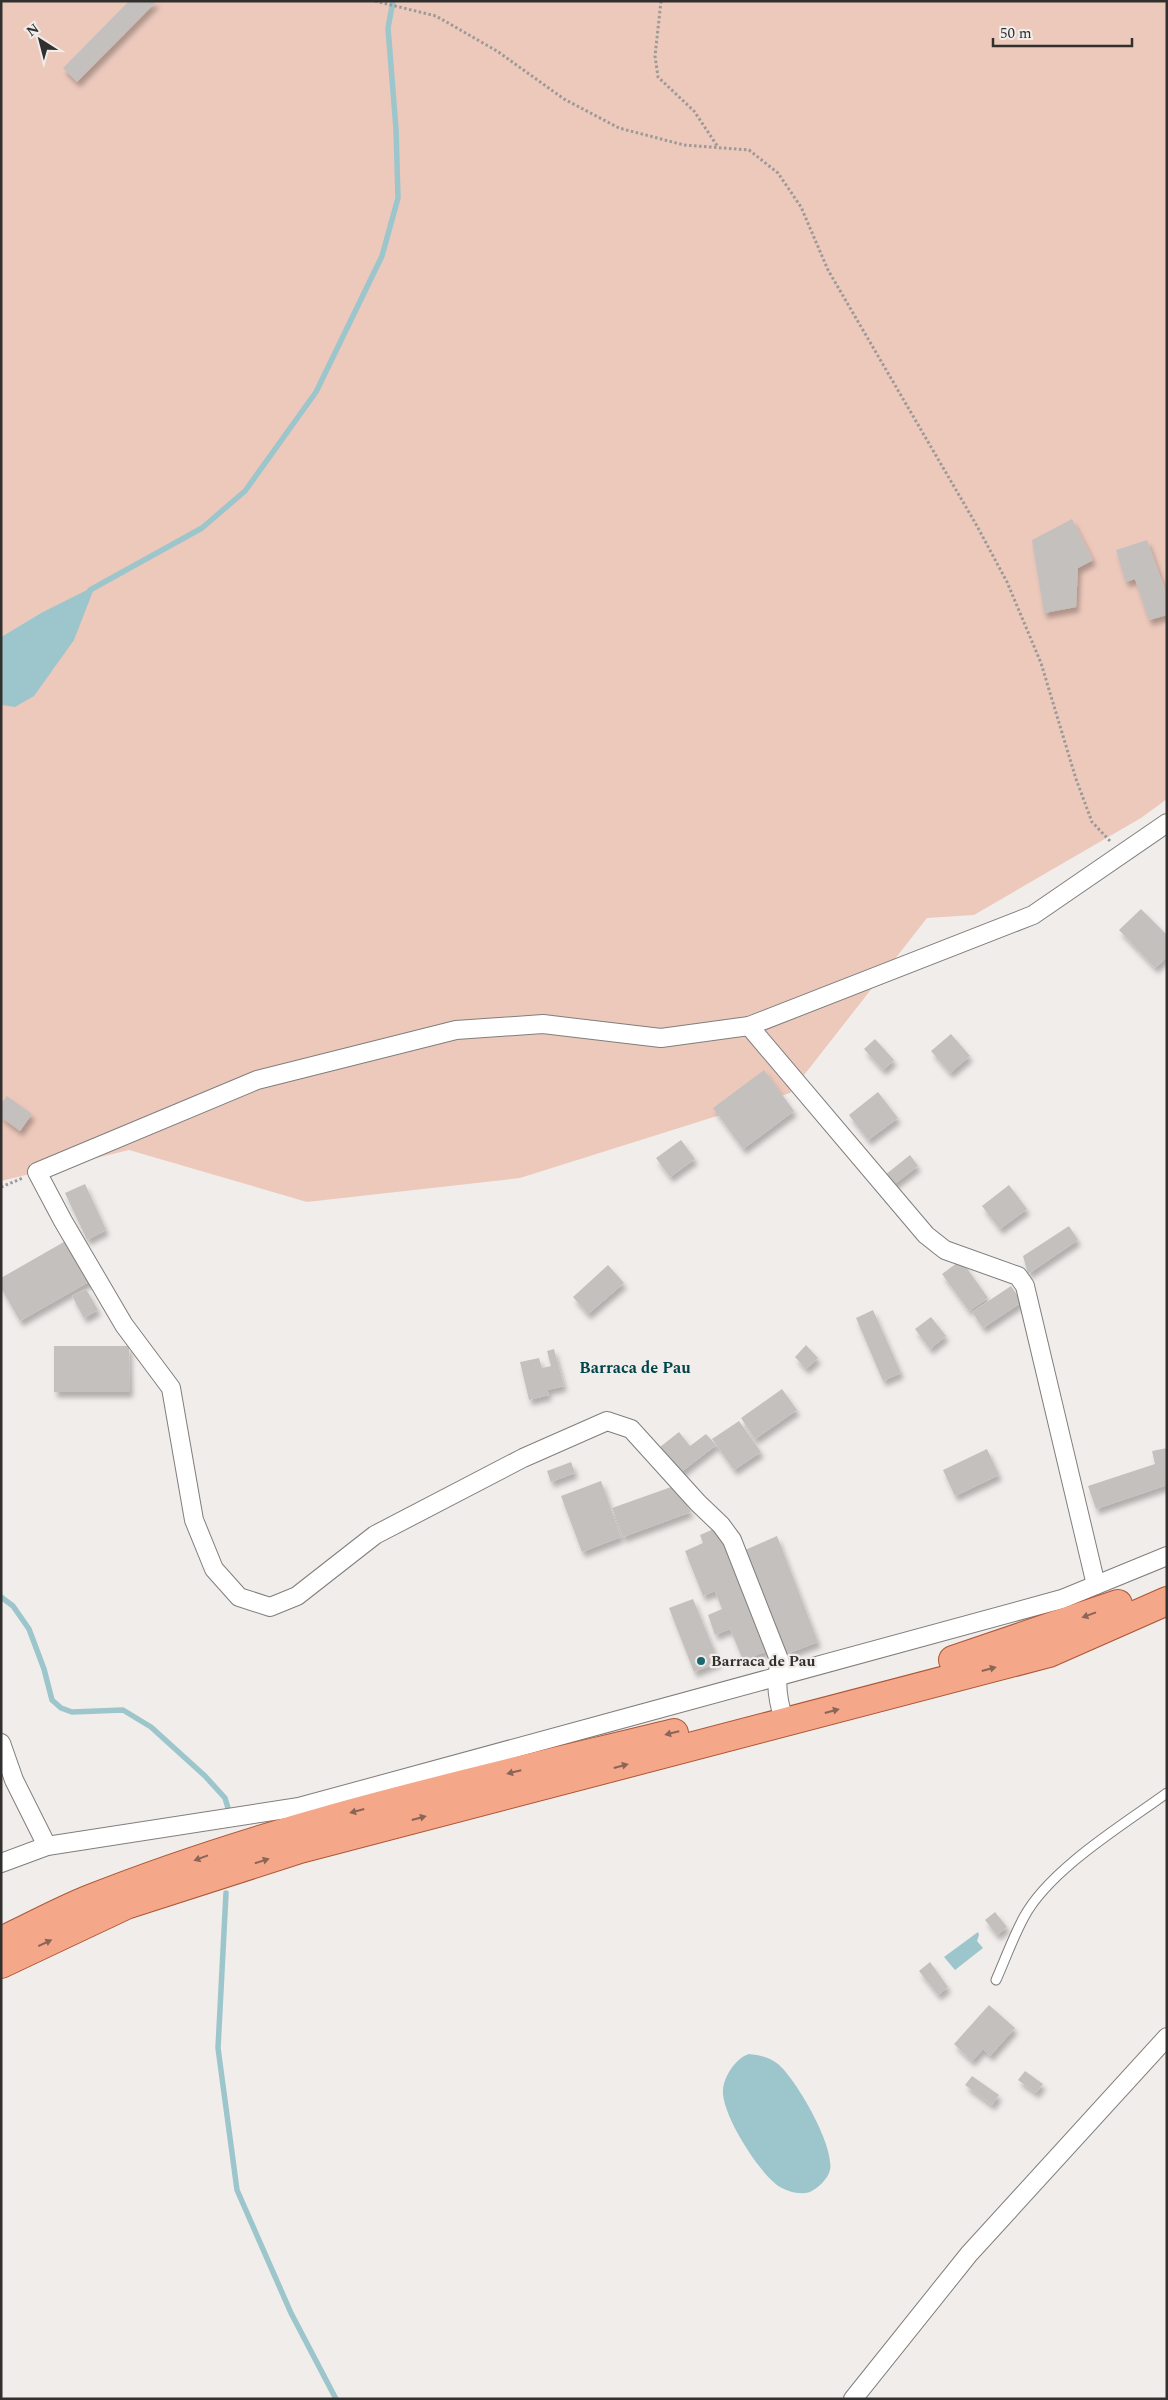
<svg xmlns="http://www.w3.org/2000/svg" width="1168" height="2400" font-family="Spectral,serif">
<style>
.green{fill:#edc9bc}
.water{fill:#9cc6cb}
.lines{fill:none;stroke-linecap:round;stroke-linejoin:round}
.stream{stroke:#9cc6cb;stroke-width:5.5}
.building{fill:#c4c0be;filter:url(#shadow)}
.lane-casing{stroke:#817e7c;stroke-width:11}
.street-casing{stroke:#817e7c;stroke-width:20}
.primary-casing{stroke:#ac5736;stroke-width:30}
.path{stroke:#9c9a98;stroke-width:3;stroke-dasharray:2.5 2.5;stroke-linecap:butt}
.lane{stroke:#fff;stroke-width:9}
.street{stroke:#fff;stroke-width:18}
.primary{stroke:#f5a789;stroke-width:28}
.oneway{fill:#896658}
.poi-dot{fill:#1b686f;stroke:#f1edeb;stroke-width:2}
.labels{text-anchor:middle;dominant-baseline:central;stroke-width:4.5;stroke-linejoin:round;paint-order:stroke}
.poi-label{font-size:15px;font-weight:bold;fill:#31302f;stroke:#f1edeb;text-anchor:start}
.neighbourhood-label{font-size:16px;font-weight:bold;fill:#00444a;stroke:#f1edeb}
</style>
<defs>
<filter id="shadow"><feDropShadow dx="3" dy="5.5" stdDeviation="2.5" flood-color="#0004"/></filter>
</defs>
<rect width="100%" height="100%" fill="#f1edeb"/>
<!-- green -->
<polygon class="green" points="1,1 1167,1 1167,799 1141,818 974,915 927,918 790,1093 520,1178 307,1202 129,1150 1,1181 1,705 41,613 1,637"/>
<!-- water -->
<g class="water">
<polygon points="95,586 74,640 34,696 15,707 2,705 1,637 41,613"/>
<polygon points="978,1932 979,1935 977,1941 983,1948 955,1970 944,1957"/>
<path d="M 749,2054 C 759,2055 770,2057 778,2064 C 796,2079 835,2146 830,2170 C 828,2179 818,2188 810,2192 C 800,2195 789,2192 780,2187 C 760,2175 721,2114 723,2090 C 724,2076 736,2058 749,2054 Z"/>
</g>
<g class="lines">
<!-- stream -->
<g class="stream">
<polyline points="90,590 202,528 245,491 316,392 382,256 398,198 396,129 388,28 393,1"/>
<polyline points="1,1597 13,1606 29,1629 44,1669 52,1700 61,1708 72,1712 123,1710 151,1727 205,1776 225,1798 228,1808"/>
<polyline points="226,1893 218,2048 237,2190 291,2313 336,2399"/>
</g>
</g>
<!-- building -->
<g class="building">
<polygon points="129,1 157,1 77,82 63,68"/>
<polygon points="1072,519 1093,560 1078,568 1076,607 1044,613 1032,540"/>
<polygon points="1147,540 1167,595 1167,615 1149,620 1135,579 1126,582 1116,550"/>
<polygon points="1141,909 1167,935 1167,957 1155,968 1119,930"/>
<polygon points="951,1034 970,1056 950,1073 931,1051"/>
<polygon points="875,1039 894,1060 883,1070 864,1049"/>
<polygon points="764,1070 794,1111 743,1149 713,1108"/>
<polygon points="878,1092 898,1118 868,1140 849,1115"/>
<polygon points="7,1096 32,1114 20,1131 1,1117 1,1103"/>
<polygon points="681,1140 695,1159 670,1177 656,1158"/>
<polygon points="910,1155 918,1166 893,1185 885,1175"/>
<polygon points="85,1184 106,1230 87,1240 65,1193"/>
<polygon points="1009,1185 1027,1209 1000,1229 982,1206"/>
<polygon points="1069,1226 1078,1240 1028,1274 1023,1256"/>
<polygon points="69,1239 92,1280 20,1321 1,1288 1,1278"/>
<polygon points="961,1260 988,1298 969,1311 942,1274"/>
<polygon points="608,1265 624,1283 588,1314 573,1297"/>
<polygon points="1011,1286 1022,1302 983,1328 972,1312"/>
<polygon points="86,1289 98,1310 84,1318 72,1296"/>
<polygon points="873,1310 901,1373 883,1381 856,1318"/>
<polygon points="931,1317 946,1336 930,1349 915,1329"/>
<polygon points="806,1345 818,1358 806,1369 795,1357"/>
<polygon points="54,1346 129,1346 130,1392 54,1392"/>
<polygon points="554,1349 564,1386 547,1390 549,1395 529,1400 520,1362 539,1358 542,1368 551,1366 547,1351"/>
<polygon points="782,1389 797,1410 755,1439 741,1418"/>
<polygon points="739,1421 761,1452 734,1470 712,1439"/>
<polygon points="679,1432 690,1446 706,1434 716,1445 680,1473 660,1447"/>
<polygon points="1167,1448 1167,1485 1096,1509 1088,1486 1155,1464 1152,1451"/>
<polygon points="987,1449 999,1475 955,1496 943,1470"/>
<polygon points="571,1462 575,1473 551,1482 547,1471"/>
<polygon points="601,1481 621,1537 582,1552 561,1496"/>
<polygon points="674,1486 691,1512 623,1537 612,1508"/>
<polygon points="718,1527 767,1651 743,1660 730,1629 715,1635 708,1615 722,1609 715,1591 703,1596 685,1551 703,1543 700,1535"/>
<polygon points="777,1536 818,1642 784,1655 743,1551"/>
<polygon points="693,1599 719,1662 694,1672 669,1608"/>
<polygon points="995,1912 1007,1927 997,1935 985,1920"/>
<polygon points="930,1962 948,1987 938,1995 919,1971"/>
<polygon points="989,2005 1015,2028 990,2056 983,2049 972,2061 954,2044"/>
<polygon points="1025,2071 1043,2084 1036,2093 1018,2080"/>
<polygon points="972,2076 999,2095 992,2105 965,2085"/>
</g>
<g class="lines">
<defs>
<path id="lane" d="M 996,1980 C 1005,1960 1013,1937 1024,1917 C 1050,1869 1123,1825 1167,1793"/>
<g id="street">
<polyline points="749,1026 926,1235 945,1250 1018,1276 1025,1286 1096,1585"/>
<path d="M 785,1723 C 778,1703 774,1683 780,1662 L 732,1540 L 721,1525 L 698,1503 L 631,1429 L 607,1421 L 523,1458 L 375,1535 L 297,1596 L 270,1607 L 239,1597 L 214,1569 L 194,1520 L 171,1388 L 124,1325 L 63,1221 L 37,1172 L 257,1080 L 456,1030 L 543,1024 L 661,1038 L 749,1026 L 1033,915 L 1167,823"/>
<polyline points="1,1743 14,1780 47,1846"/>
<polyline points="1,1863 47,1846 299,1807 1062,1599 1167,1556"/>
<polyline points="853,2399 969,2254 1167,2037"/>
</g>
<g id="primary">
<polyline points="953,1660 1118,1604"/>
<path d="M 1,1941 C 31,1927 60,1911 90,1899 C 279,1824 477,1781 674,1733"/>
<polyline points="1,1964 126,1905 300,1849 1049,1653 1167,1601"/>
</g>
</defs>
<!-- lane casing -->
<use href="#lane" class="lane-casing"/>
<!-- street casing -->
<use href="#street" class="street-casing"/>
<!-- primary casing -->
<use href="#primary" class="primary-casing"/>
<!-- path -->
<g class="path">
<polyline points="375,1 436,16 497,51 564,99 619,128 684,145 749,150 778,173 801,207 828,270 977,526 1007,582 1041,663 1076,779 1092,822 1110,841"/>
<polyline points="661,1 655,56 658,77 694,111 718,147"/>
<polyline points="1,1187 23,1178"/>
</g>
<!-- lane -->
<use href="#lane" class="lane"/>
<!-- street -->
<use href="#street" class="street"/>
<!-- primary -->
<use href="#primary" class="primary"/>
</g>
<!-- one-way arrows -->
<defs><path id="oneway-solid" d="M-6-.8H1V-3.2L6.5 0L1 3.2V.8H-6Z" transform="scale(1.25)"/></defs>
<g class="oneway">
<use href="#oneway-solid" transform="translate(1089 1615) rotate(160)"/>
<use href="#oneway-solid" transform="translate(989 1669) rotate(-15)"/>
<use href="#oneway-solid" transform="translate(832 1711) rotate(-15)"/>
<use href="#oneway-solid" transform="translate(672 1733) rotate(166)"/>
<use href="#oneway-solid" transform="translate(621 1766) rotate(-15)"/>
<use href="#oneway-solid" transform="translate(514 1772) rotate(166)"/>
<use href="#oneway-solid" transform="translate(357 1811) rotate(165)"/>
<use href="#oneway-solid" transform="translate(419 1818) rotate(-15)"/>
<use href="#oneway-solid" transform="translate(201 1858) rotate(160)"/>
<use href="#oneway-solid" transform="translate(262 1861) rotate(-18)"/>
<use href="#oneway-solid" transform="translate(45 1943) rotate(-25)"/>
</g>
<!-- markers -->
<circle class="poi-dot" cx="701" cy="1661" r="5"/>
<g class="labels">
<!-- poi labels -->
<g class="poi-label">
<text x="711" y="1661">Barraca de Pau</text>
</g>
<!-- neighbourhood labels -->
<g class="neighbourhood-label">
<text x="635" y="1368">Barraca de Pau</text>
</g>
</g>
<!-- border -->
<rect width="1168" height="2400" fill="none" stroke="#31302f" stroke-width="5"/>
<!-- north arrow -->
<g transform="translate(40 40) rotate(324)" stroke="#f1edeb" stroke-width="4" paint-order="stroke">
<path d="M0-4L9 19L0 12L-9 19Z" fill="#31302f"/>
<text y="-8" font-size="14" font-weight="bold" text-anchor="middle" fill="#31302f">N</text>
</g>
<!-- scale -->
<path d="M993 38v8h139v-8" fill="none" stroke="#31302f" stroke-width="2.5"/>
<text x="1000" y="38" font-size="15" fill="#31302f" stroke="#f1edeb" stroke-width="4" paint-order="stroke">50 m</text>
</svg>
